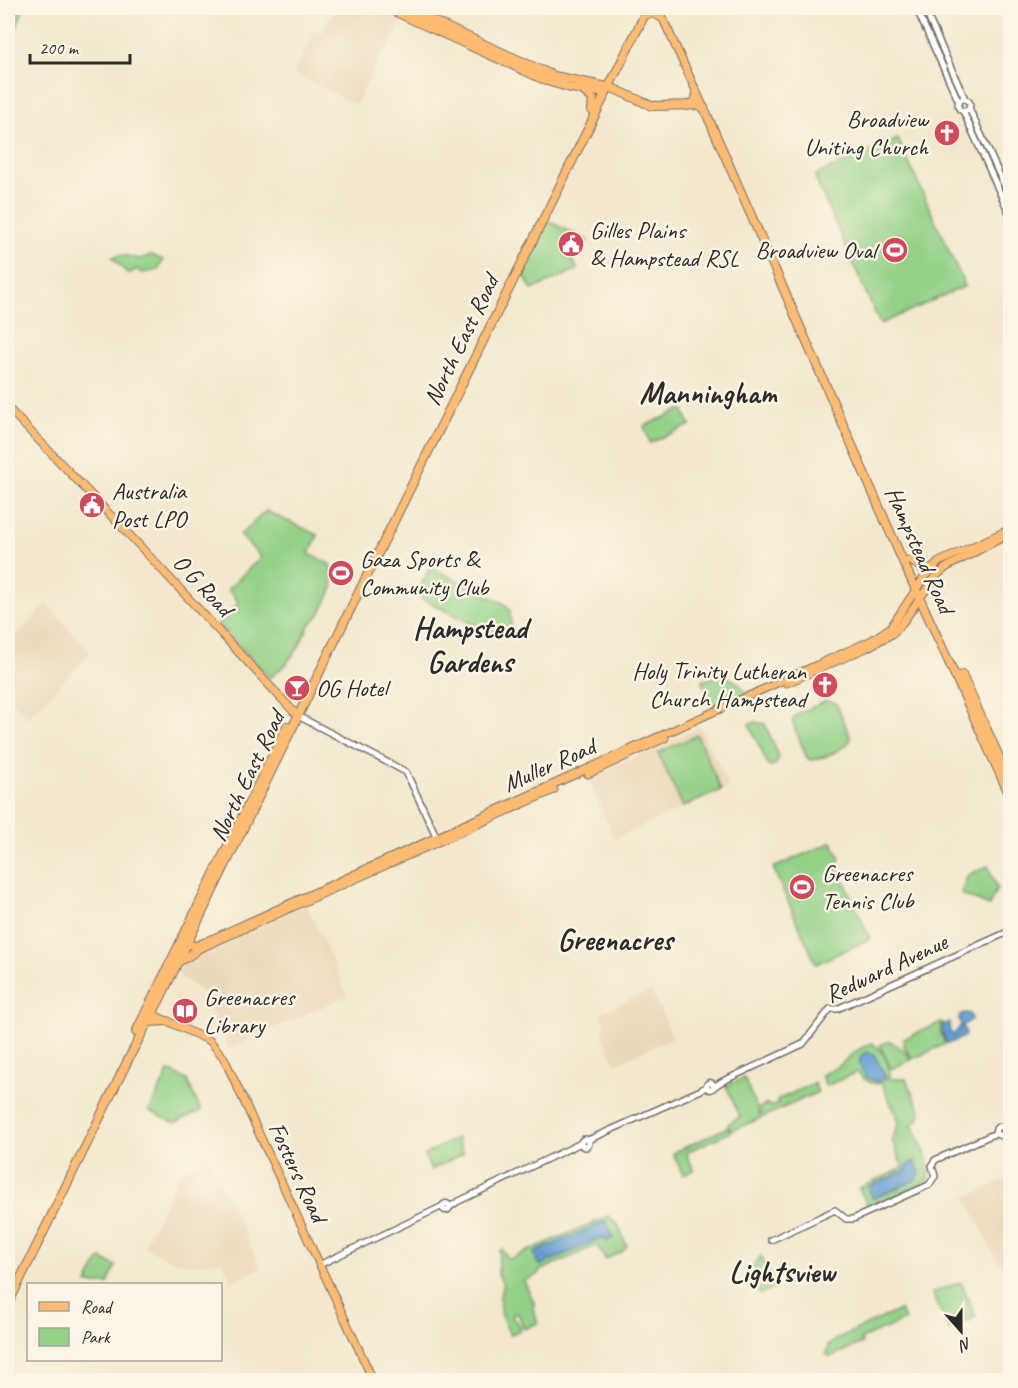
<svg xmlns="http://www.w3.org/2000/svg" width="1018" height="1388" font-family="Caveat,sans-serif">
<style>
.built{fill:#ead8ba}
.green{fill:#94d288;stroke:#607e5a;stroke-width:1.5}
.water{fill:#629ed3;stroke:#46647f;stroke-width:1.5}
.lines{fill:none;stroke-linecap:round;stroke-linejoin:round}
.minor-casing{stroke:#716d64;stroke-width:8}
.major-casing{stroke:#716d64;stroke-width:9}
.highway-casing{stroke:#716d64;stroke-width:10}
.minor{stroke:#fff;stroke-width:5}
.major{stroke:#febb71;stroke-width:7}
.highway{stroke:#febb71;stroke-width:8}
.labels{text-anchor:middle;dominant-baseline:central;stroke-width:5;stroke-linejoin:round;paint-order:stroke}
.poi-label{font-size:24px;fill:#2b2b2b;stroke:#fcf5e5;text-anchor:start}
.street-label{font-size:24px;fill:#2b2b2b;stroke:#fcf5e5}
.district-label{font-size:30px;font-weight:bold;fill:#2b2b2b;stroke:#fcf5e5}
</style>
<rect width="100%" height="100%" fill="#fcf5e5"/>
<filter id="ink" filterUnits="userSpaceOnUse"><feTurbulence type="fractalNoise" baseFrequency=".0167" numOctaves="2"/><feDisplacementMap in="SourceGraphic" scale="12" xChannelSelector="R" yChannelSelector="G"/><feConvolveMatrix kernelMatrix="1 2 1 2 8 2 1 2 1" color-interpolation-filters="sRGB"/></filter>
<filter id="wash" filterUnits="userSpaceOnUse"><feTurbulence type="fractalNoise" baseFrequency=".008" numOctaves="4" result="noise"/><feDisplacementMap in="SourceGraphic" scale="24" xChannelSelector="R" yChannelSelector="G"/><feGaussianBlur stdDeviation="1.35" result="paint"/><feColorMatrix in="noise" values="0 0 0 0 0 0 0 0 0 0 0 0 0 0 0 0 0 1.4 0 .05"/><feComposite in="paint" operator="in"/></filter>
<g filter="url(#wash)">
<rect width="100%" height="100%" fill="#f3e8ce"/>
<!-- built -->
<g class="built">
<polygon points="334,8 375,8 402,20 389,47 381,55 356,105 294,74 315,31 321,33"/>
<polygon points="47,604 91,653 27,718 8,697 8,644"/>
<polygon points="700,727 729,787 614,839 588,778"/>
<polygon points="306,903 346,992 346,996 228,1049 201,990 178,976 183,961"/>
<polygon points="651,990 673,1038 615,1064 602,1034 606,1026 600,1013"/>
<polygon points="209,1158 261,1268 232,1282 222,1261 192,1265 174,1261 162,1256 144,1245 180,1172"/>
<polygon points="1010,1177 1010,1281 994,1255 966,1197"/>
</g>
<!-- green -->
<g class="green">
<polygon points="8,8 24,8 8,50"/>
<polygon points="898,139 965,286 880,324 816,180 816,175"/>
<polygon points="546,220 587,240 581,253 574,250 569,256 578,269 532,290 522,271"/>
<polygon points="122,255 140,259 152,255 163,260 158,270 141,273 137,269 128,274 112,257"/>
<polygon points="683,409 690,425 650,443 644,426"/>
<polygon points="266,511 318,535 309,554 331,565 333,588 320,614 309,625 298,648 286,664 270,678 218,623 239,603 228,589 261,557 240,535"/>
<polygon points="430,567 505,604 510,610 511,625 502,632 490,633 416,596"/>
<path d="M 720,675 C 734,678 741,684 748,696 L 715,711 L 702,681 Z"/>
<path d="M 826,701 L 836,703 L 851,739 C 845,750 822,759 810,760 L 807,758 L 792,721 L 797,714 Z"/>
<polygon points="755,722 765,724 779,757 776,764 769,767 749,724"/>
<polygon points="697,735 721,790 683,807 658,753"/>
<polygon points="832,842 840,858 837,865 870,939 816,964 773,868"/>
<polygon points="988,866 997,888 989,906 961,894 968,875"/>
<polygon points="942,1022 940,1031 945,1044 912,1059 904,1046 903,1039"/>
<polygon points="890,1041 905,1051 911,1060 891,1069 880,1045"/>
<path d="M 871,1043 C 883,1047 891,1068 890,1079 L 906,1079 L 921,1112 L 917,1121 L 912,1125 C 918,1140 934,1164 928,1181 L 869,1208 L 859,1188 L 903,1168 L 892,1140 L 899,1122 L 882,1083 C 872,1086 863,1079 857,1072 L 826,1086 L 821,1075 L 839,1066 L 854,1052 Z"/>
<polygon points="169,1071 187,1080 201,1111 175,1123 149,1111"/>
<polygon points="744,1078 761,1118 731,1131 728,1124 740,1117 726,1086"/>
<polygon points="814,1083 818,1092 763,1117 759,1108 768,1104 770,1107 779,1103 777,1100"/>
<polygon points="728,1127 730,1132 689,1151 687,1155 694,1170 683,1175 673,1153"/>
<polygon points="457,1138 463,1154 431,1170 424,1155"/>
<path d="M 609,1216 L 618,1225 L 627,1246 L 622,1252 L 605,1259 L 597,1245 L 539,1271 L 539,1274 L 524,1281 L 535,1305 L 532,1307 L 538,1323 L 524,1329 L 518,1313 L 513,1314 L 513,1318 L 521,1327 L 520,1330 L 510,1335 C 501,1315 496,1306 503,1284 L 498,1274 L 499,1252 L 502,1249 L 508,1259 L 510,1259 Z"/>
<polygon points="761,1256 776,1287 760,1294 745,1278"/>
<polygon points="102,1259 116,1266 108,1284 87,1284 99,1260"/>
<polygon points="961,1282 976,1317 949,1330 932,1293"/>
<polygon points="900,1310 905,1320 861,1339 862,1343 830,1357 826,1354 828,1346 838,1338"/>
</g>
<!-- water -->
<g class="water">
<polygon points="966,1013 970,1014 972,1019 963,1026 966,1034 964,1037 950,1043 946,1043 942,1031 943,1024 949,1023 950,1032 954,1035 961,1025 959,1018 961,1014"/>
<path d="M 867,1052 L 875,1056 L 886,1078 L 878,1082 L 866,1077 C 861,1068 854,1058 867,1052 Z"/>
<polygon points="915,1161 920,1172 916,1180 873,1199 868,1187 905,1171 908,1164"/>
<polygon points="606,1221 613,1238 606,1241 603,1237 539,1266 534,1253"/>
</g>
</g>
<g filter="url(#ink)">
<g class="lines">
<defs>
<g id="minor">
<polyline points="916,8 959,102"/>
<polyline points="924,8 965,99"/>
<circle cx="964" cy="105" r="6"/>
<polyline points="969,108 1010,198"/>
<polyline points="963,111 1010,215"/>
<polyline points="298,716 406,772 438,840"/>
<circle cx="710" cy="1086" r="3.5"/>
<polyline points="714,1087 721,1082 803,1044 830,1009 837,1009 1010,931"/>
<circle cx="1000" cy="1131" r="4.5"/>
<circle cx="585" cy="1143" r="4"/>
<polyline points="588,1140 701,1090 707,1086"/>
<circle cx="446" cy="1207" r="3.5"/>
<polyline points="450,1207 457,1202 581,1143"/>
<polyline points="771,1240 835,1210 846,1219 853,1219 929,1185 935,1176 932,1166 935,1160 996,1133"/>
<polyline points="319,1265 443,1206"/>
</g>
<g id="major">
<polyline points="655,8 663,19 704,108"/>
<polyline points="8,408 138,544 294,712"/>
<polyline points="909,560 923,569 930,569"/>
<polyline points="787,683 866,648 892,634 900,626 936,576 947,567 1007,535"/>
<polyline points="588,774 665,738"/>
<polyline points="182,943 195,946 205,942 872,640 891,627 925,576 939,562 1010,529"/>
<polyline points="192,952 554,790"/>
<polyline points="152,1014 210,1041 224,1058 373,1380"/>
</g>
<g id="highway">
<polyline points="387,8 547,81 571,88 606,93"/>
<polyline points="404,8 554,76 612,88 652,106 698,105 704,108 905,566 1010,796"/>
<polyline points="644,15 652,13 661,17"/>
<polyline points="583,91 593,99 592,110"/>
<polyline points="687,106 695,102 697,94"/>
<polyline points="962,675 1010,781"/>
<polyline points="180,961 195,952"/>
<polyline points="148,1022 168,1021"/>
<polyline points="136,1032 287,726"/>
<polyline points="8,1304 129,1058 158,1003 344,622 648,8"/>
</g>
</defs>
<!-- minor casing -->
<use href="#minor" class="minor-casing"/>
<!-- major casing -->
<use href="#major" class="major-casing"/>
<!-- highway casing -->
<use href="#highway" class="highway-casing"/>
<!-- minor -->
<use href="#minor" class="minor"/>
<!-- major -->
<use href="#major" class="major"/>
<!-- highway -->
<use href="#highway" class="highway"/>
</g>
</g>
<!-- icons -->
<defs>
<symbol id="church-disc" viewBox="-11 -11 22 22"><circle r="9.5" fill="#d1495b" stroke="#fcf5e5"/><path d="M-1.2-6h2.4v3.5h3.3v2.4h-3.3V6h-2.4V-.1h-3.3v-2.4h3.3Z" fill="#fff"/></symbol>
<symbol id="civic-disc" viewBox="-11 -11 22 22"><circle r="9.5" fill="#d1495b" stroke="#fcf5e5"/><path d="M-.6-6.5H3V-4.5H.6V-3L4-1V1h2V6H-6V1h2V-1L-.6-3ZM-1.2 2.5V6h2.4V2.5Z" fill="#fff"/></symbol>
<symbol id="stadium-disc" viewBox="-11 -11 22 22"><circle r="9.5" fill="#d1495b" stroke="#fcf5e5"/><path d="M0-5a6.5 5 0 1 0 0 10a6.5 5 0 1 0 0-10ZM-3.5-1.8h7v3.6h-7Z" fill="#fff"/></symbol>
<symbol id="bar-disc" viewBox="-11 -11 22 22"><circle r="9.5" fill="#d1495b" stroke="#fcf5e5"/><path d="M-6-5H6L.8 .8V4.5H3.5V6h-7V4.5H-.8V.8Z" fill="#fff"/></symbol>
<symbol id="library-disc" viewBox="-11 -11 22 22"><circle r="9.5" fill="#d1495b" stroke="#fcf5e5"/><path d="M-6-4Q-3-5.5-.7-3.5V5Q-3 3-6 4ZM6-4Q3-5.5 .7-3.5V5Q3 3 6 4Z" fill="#fff"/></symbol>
</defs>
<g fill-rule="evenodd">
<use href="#church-disc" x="932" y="118" width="30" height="30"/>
<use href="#civic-disc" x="556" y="229" width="30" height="30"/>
<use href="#stadium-disc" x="880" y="235" width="30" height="30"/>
<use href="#civic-disc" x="77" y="490" width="30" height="30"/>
<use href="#stadium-disc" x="326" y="558" width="30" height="30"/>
<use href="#church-disc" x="810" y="670" width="30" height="30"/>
<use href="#bar-disc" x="282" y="673" width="30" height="30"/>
<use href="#stadium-disc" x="787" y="872" width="30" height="30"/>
<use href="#library-disc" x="170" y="996" width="30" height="30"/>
</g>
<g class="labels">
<!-- poi labels -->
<g class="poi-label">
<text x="928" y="119" text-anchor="end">Broadview<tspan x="928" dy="28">Uniting Church</tspan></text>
<text x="590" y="230">Gilles Plains<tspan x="590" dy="28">&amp; Hampstead RSL</tspan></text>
<text x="876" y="250" text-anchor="end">Broadview Oval</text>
<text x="112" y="491">Australia<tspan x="112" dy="28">Post LPO</tspan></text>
<text x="360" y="559">Gaza Sports &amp;<tspan x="360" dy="28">Community Club</tspan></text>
<text x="806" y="671" text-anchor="end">Holy Trinity Lutheran<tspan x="806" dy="28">Church Hampstead</tspan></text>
<text x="316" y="688">OG Hotel</text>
<text x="822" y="873">Greenacres<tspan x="822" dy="28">Tennis Club</tspan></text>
<text x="204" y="997">Greenacres<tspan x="204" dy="28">Library</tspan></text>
</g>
<!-- street labels -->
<g class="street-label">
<text transform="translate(461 340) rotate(-64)">North East Road</text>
<text transform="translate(920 550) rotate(66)">Hampstead Road</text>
<text transform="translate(203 585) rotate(47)">O G Road</text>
<text transform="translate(549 765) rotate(-24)">Muller Road</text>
<text transform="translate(247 776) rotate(-64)">North East Road</text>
<text transform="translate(886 968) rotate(-25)">Redward Avenue</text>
<text transform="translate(298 1172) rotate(65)">Fosters Road</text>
</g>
<!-- district labels -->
<g class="district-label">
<text x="708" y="393">Manningham</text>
<text x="470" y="628">Hampstead<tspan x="470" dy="34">Gardens</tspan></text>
<text x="615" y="940">Greenacres</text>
<text x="782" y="1272">Lightsview</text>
</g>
</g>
<!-- margin -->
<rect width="1018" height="1388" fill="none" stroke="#fcf5e5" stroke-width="30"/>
<!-- legend -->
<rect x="27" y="1283" width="195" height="78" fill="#fcf5e5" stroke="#a8a49b" stroke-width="1.5"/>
<rect x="39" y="1302" width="30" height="9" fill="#febb71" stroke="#a8a49b" stroke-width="1.5"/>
<text x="81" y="1313" font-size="18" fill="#2b2b2b">Road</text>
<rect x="39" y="1328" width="30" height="18" fill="#94d288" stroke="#a8a49b" stroke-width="1.5"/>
<text x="81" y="1343" font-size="18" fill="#2b2b2b">Park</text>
<!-- north arrow -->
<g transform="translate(961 1331) rotate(159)" stroke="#fcf5e5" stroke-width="4.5" paint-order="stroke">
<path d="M0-4.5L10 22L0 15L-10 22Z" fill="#2b2b2b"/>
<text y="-9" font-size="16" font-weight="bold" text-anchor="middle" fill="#2b2b2b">N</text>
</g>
<!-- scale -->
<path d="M30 54v9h100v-9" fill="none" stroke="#2b2b2b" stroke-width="3"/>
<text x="39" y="54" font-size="18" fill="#2b2b2b" stroke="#fcf5e5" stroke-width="4.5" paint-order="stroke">200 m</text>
</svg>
